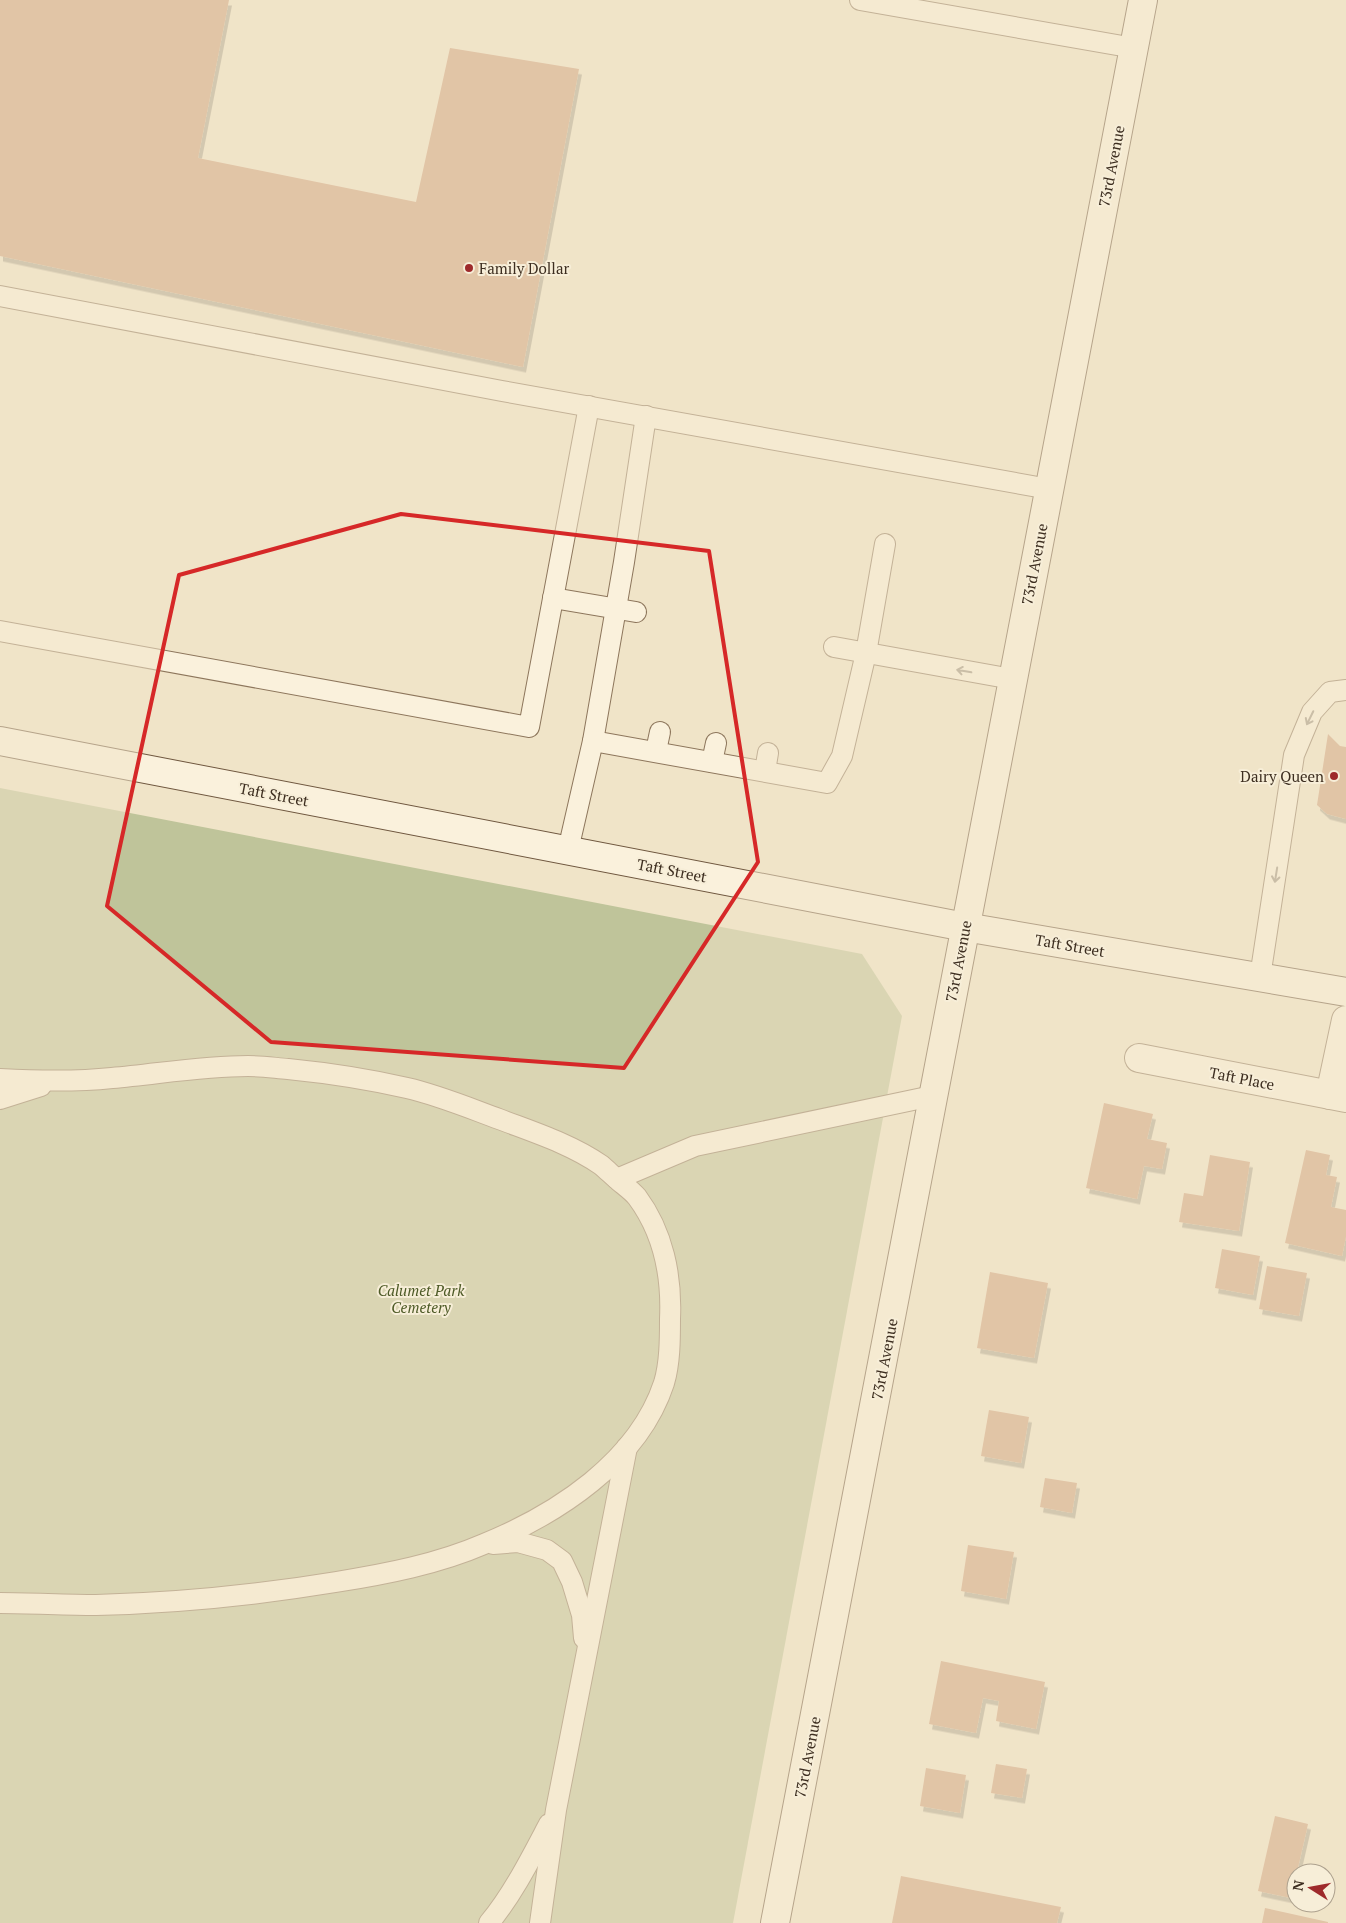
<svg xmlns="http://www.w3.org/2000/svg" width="1346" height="1923" font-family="'PT Serif',serif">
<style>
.cemetery{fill:#bfc49a}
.building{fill:#cf9f7d;filter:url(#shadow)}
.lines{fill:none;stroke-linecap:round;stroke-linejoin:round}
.lane-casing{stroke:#8d765c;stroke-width:22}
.street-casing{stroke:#8d765c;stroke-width:30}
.secondary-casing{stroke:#6f573f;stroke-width:30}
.lane{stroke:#faf1dc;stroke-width:20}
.street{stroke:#faf1dc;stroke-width:28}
.secondary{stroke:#faf1dc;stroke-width:28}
.oneway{stroke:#9c907e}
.marked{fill:none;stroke:#d62828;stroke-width:4;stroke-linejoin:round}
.poi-dot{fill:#9e2a2b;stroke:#f7eed8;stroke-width:2}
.labels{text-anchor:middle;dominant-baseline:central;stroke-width:4;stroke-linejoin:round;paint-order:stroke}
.street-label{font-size:15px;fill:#3d2e20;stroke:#f7eed8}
.poi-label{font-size:15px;fill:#3d2e20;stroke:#f7eed8;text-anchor:start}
.park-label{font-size:15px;font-style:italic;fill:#4d5a26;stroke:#f7eed8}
</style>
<defs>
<filter id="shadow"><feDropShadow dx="3" dy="5.5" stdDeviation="0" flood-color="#0004"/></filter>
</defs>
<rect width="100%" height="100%" fill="#f0e4c8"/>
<!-- cemetery -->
<polygon class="cemetery" points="0,788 862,954 902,1016 733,1923 0,1923"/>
<!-- building -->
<g class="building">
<polygon points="0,0 229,0 198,158 416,202 450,48 579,69 523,367 0,256"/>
<polygon points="1328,734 1340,746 1346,747 1346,819 1327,814 1317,805"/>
<polygon points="1104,1103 1153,1114 1147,1139 1167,1143 1162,1169 1144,1166 1137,1199 1086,1188"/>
<polygon points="1306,1150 1330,1155 1326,1175 1337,1177 1331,1207 1346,1210 1346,1236 1342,1256 1285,1243"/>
<polygon points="1210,1155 1250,1162 1239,1231 1179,1222 1184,1193 1203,1196"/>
<polygon points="1222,1249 1260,1256 1253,1295 1215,1288"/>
<polygon points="1267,1266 1307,1273 1299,1316 1259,1309"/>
<polygon points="990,1272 1048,1283 1034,1358 977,1348"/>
<polygon points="989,1410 1029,1417 1021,1463 981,1456"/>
<polygon points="1045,1478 1077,1483 1072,1513 1040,1507"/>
<polygon points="968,1545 1014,1552 1006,1599 961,1591"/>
<polygon points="941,1661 1045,1682 1036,1729 996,1721 999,1701 983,1698 976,1733 929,1724"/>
<polygon points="996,1764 1027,1769 1022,1798 991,1793"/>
<polygon points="926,1768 966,1775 960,1813 920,1806"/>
<polygon points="1275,1816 1308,1824 1291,1898 1258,1891"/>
<polygon points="901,1876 1061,1907 1057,1923 892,1923"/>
<polygon points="1265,1908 1328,1922 1328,1923 1262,1923"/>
</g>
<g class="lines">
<defs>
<g id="lane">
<polyline points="860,0 1134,48"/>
<polyline points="0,296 502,391 1049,489"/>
<polyline points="553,598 636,612"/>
<polyline points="0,631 529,727 589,406"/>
<polyline points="834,647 1012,679"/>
<polyline points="593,741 624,562 646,416"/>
<polyline points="656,751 660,732"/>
<polyline points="712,762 716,743"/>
<polyline points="765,771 768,753"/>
<polyline points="568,850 593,741 827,783 842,756 866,653 885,544"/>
<polyline points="1260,977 1294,755 1312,712 1330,692 1346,690"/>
<path d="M 0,1079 C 38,1081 75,1082 112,1078 C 158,1074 202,1066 248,1066 C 262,1066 275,1068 288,1069 C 328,1073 368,1079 407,1088 C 438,1095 469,1108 499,1119 C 533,1132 571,1144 601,1165 C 607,1170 613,1176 619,1181 C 625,1186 632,1191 637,1197 C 663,1232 672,1276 670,1319 C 670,1339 670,1363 664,1383 C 638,1462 557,1514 484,1544 C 438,1564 386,1574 336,1582 C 257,1595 177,1603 96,1605 C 64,1605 32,1603 0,1603"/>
<polyline points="0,1099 41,1086"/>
<polyline points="617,1179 695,1146 932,1096"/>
<polyline points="493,1544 518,1542 547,1550 562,1561 572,1582 582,1615 584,1638"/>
<path d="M 489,1923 C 513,1894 531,1858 549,1824"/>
<polyline points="540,1923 556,1810 627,1447"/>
</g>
<g id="street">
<polyline points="1139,1058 1346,1098"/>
<polyline points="1330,1095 1346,1020"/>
</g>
<g id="secondary">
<polyline points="0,741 965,927 1346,992"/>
<polyline points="775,1923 1143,0"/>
</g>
</defs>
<!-- lane casing -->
<use href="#lane" class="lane-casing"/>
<!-- street casing -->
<use href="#street" class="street-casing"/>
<!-- secondary casing -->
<use href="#secondary" class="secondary-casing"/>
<!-- lane -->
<use href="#lane" class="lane"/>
<!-- street -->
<use href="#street" class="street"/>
<!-- secondary -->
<use href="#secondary" class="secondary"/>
</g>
<!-- one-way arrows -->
<defs><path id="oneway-shaft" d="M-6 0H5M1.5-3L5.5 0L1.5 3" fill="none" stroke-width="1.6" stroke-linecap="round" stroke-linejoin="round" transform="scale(1.25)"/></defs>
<g class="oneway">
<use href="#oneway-shaft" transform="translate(964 671) rotate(-170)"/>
<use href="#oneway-shaft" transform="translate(1310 718) rotate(116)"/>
<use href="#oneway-shaft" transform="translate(1276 875) rotate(99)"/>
</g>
<!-- marked area -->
<path d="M0 0H1346V1923H0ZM 401,514 L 709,551 L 758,862 L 624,1068 L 271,1042 L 107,906 L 179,575 Z" fill="#f0e4c8" fill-opacity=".55" fill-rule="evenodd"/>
<path class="marked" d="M 401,514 L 709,551 L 758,862 L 624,1068 L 271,1042 L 107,906 L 179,575 Z"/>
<!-- markers -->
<g class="poi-dot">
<circle cx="469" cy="268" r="5"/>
<circle cx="1334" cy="776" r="5"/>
</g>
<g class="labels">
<!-- street labels -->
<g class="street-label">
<text transform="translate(1111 166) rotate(-79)">73rd Avenue</text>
<text transform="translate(1034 564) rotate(-79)">73rd Avenue</text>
<text transform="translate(274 794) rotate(11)">Taft Street</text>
<text transform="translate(672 870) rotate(11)">Taft Street</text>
<text transform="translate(1070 945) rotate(10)">Taft Street</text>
<text transform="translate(958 961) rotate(-79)">73rd Avenue</text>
<text transform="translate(1242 1078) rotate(11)">Taft Place</text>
<text transform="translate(884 1359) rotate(-79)">73rd Avenue</text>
<text transform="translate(807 1757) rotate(-79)">73rd Avenue</text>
</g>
<!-- poi labels -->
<g class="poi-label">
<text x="479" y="268">Family Dollar</text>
<text x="1324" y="776" text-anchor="end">Dairy Queen</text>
</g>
<!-- park labels -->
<g class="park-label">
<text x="421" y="1290">Calumet Park<tspan x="421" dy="17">Cemetery</tspan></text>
</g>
</g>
<!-- north arrow -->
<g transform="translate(1311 1888) rotate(281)"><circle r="24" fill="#f7eed8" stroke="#ada18e"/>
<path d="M0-4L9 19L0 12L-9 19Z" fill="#9e2a2b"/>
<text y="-8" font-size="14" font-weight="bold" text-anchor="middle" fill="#3d2e20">N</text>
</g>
</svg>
